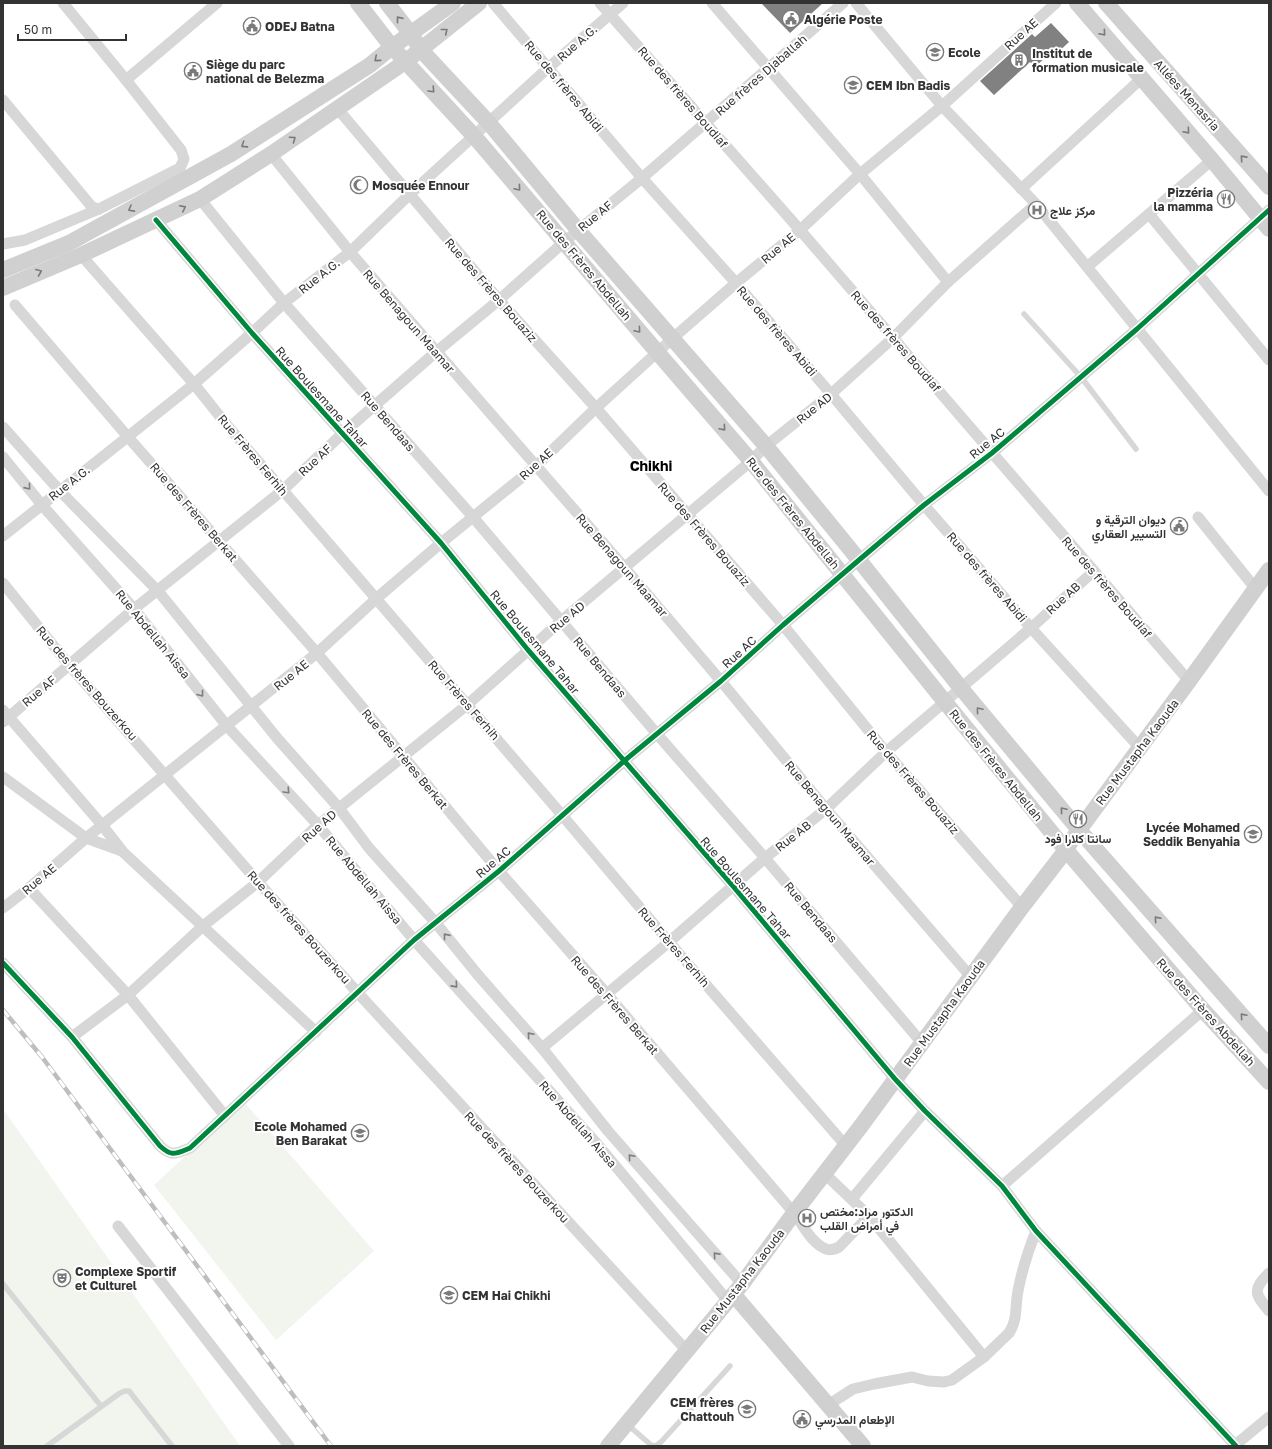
<svg xmlns="http://www.w3.org/2000/svg" width="1272" height="1449" font-family="'Golos Text',Vazirmatn,sans-serif">
<style>
.green{fill:#f1f5ed}
.building{fill:#818181}
.lines{fill:none;stroke-linecap:round;stroke-linejoin:round}
.lane{stroke:#d7d7d7;stroke-width:5.5}
.street{stroke:#d7d7d7;stroke-width:11}
.secondary{stroke:#d0d0d0;stroke-width:16}
.rail-casing{stroke:#bebebe;stroke-width:4.5}
.rail{stroke:#fff;stroke-width:3;stroke-dasharray:9;stroke-linecap:butt}
.cycleway-casing{stroke:#fff;stroke-width:8}
.cycleway{stroke:#00873e;stroke-width:5}
.oneway{stroke:#7a7a7a}
.oneway2{stroke:#7d7d7d}
.labels{text-anchor:middle;dominant-baseline:central;stroke-width:4;stroke-linejoin:round;paint-order:stroke}
.poi-label{font-size:12px;font-weight:bold;fill:#333;stroke:#fff;text-anchor:start}
.street-label{font-size:12px;fill:#333;stroke:#fff}
.quarter-label{font-size:14px;font-weight:bold;fill:#000;stroke:#fff}
</style>
<rect width="100%" height="100%" fill="#fff"/>
<!-- green -->
<g class="green">
<polygon points="244,1102 374,1251 276,1340 154,1185"/>
<polygon points="3,1109 240,1446 3,1446"/>
</g>
<!-- building -->
<g class="building">
<polygon points="761,3 823,3 790,33"/>
<polygon points="1051,23 1069,42 1053,57 1049,54 1035,67 1030,62 994,95 980,81 1032,34 1035,37"/>
</g>
<g class="lines">
<!-- lane -->
<g class="lane">
<polyline points="1024,314 1081,377 1136,449"/>
<polyline points="3,1284 101,1406"/>
<polyline points="628,1425 651,1445 655,1446"/>
<polyline points="47,1446 120,1393 125,1391 129,1391 172,1446"/>
<polyline points="656,1446 661,1442 730,1366"/>
</g>
<!-- street -->
<g class="street">
<polyline points="493,3 642,178 736,283 831,394 924,505 1031,628 1140,748"/>
<polyline points="600,3 800,230 1189,681"/>
<polyline points="712,3 860,174 948,282"/>
<polyline points="856,3 942,106 1036,204 1269,491"/>
<polyline points="126,80 217,3"/>
<polyline points="3,100 92,207 99,209 180,168 184,159 181,150 126,80 63,3"/>
<polyline points="337,108 499,300 596,408 783,625 886,752 1022,907"/>
<polyline points="271,154 350,252 625,568 721,681 826,809 971,977"/>
<polyline points="1021,189 1142,78"/>
<polyline points="200,199 284,303 473,517 657,734 765,858 922,1043"/>
<polyline points="1149,214 1269,360"/>
<polyline points="156,220 252,333 441,543 528,650 733,886 895,1079 925,1111 1002,1186 1036,1231 1236,1446"/>
<polyline points="3,244 25,240 99,209"/>
<polyline points="81,255 194,384 226,424 562,815 669,942 846,1146"/>
<polyline points="1087,267 1212,160"/>
<path d="M 15,305 L 128,437 L 317,653 L 499,871 L 606,993 L 794,1213 C 803,1225 812,1244 826,1249 C 831,1251 835,1249 839,1247 L 869,1216"/>
<polyline points="3,427 59,490 158,591 277,738 339,808 369,848 435,922 478,975 542,1048 608,1131 742,1284"/>
<polyline points="3,457 42,505 134,609 227,726 318,825 414,940 598,1145 728,1301"/>
<polyline points="1198,517 1255,588"/>
<polyline points="3,536 194,384 252,333 284,303 350,252 409,195 548,68 623,3"/>
<polyline points="3,583 69,665 258,882 358,993 687,1351"/>
<polyline points="3,710 102,825 123,852 316,1032"/>
<polyline points="3,722 134,609 283,490 342,434 436,352 499,300 564,242 642,178 843,3"/>
<polyline points="3,777 86,838 122,851"/>
<polyline points="29,888 128,995 225,1116"/>
<polyline points="3,908 29,888 86,838 317,653 377,598 441,543 537,465 596,408 673,338 736,283 800,230 860,174 942,106 1056,3"/>
<path d="M 3,963 L 72,1037 L 160,1146 C 172,1157 175,1154 190,1148 L 414,940 L 499,871 L 624,761 L 721,681 L 783,625 L 859,560 L 924,505 L 992,453 L 1137,329 L 1269,210"/>
<polyline points="72,1037 128,995 203,926 258,882 318,825 467,705 561,621 751,461 766,446 831,394 893,338 948,282 1036,204"/>
<polyline points="542,1048 669,942 765,858 826,809 886,752 1031,628 1094,571"/>
<polyline points="825,1174 869,1216 984,1357"/>
<polyline points="1002,1186 1203,1010"/>
<polyline points="852,1199 925,1111"/>
<polyline points="118,1226 289,1446"/>
<path d="M 1269,1273 C 1252,1290 1255,1294 1269,1311"/>
<path d="M 828,1405 L 853,1389 L 874,1384 L 912,1377 L 928,1381 L 944,1382 L 952,1380 L 984,1357 L 1009,1333 C 1018,1320 1015,1305 1018,1291 C 1022,1270 1028,1251 1036,1231"/>
<polyline points="1234,1446 1269,1417"/>
</g>
<!-- secondary -->
<g class="secondary">
<polyline points="358,3 392,47 474,136 658,353 751,461 945,702 1066,850 1203,1010 1269,1082"/>
<polyline points="387,3 411,34 421,50 489,123 578,230 766,446 859,560 960,687 1079,830 1269,1046"/>
<polyline points="1077,3 1212,160 1269,229"/>
<polyline points="1106,3 1269,187"/>
<polyline points="3,270 69,243 231,154 370,65 392,47 453,3"/>
<polyline points="3,288 81,255 200,199 271,154 405,62 479,3"/>
<polyline points="734,1295 863,1446"/>
<polyline points="608,1446 742,1284 794,1213 861,1126 1022,907 1066,850 1071,841 1189,681 1269,570"/>
</g>
<defs>
<polyline id="rail" points="3,1010 42,1057 331,1446"/>
</defs>
<!-- rail casing -->
<use href="#rail" class="rail-casing"/>
<!-- rail -->
<use href="#rail" class="rail"/>
<defs>
<g id="cycleway">
<polyline points="156,220 252,333 441,543 528,650 733,886 895,1079 925,1111 1002,1186 1036,1231 1236,1446"/>
<path d="M 3,963 L 72,1037 L 160,1146 C 172,1157 175,1154 190,1148 L 414,940 L 499,871 L 624,761 L 721,681 L 783,625 L 859,560 L 924,505 L 992,453 L 1137,329 L 1269,210"/>
</g>
</defs>
<!-- cycleway casing -->
<use href="#cycleway" class="cycleway-casing"/>
<!-- cycleway -->
<use href="#cycleway" class="cycleway"/>
</g>
<!-- one-way arrows -->
<defs><path id="oneway-chevron" d="M-2-3.5L2.5 0L-2 3.5" fill="none" stroke-width="1.6" stroke-linecap="round" stroke-linejoin="round"/></defs>
<g class="oneway">
<use href="#oneway-chevron" transform="translate(399 19) rotate(-129)"/>
<use href="#oneway-chevron" transform="translate(445 31) rotate(-39)"/>
<use href="#oneway-chevron" transform="translate(1103 33) rotate(49)"/>
<use href="#oneway-chevron" transform="translate(377 59) rotate(140)"/>
<use href="#oneway-chevron" transform="translate(432 90) rotate(47)"/>
<use href="#oneway-chevron" transform="translate(1187 131) rotate(49)"/>
<use href="#oneway-chevron" transform="translate(293 139) rotate(-35)"/>
<use href="#oneway-chevron" transform="translate(244 145) rotate(147)"/>
<use href="#oneway-chevron" transform="translate(1243 158) rotate(-132)"/>
<use href="#oneway-chevron" transform="translate(518 188) rotate(50)"/>
<use href="#oneway-chevron" transform="translate(183 208) rotate(-26)"/>
<use href="#oneway-chevron" transform="translate(131 209) rotate(151)"/>
<use href="#oneway-chevron" transform="translate(39 272) rotate(-22)"/>
<use href="#oneway-chevron" transform="translate(638 330) rotate(50)"/>
<use href="#oneway-chevron" transform="translate(723 428) rotate(49)"/>
<use href="#oneway-chevron" transform="translate(979 710) rotate(-130)"/>
<use href="#oneway-chevron" transform="translate(1063 810) rotate(-130)"/>
<use href="#oneway-chevron" transform="translate(1157 919) rotate(-131)"/>
<use href="#oneway-chevron" transform="translate(1243 1016) rotate(-131)"/>
</g>
<g class="oneway2">
<use href="#oneway-chevron" transform="translate(28 487) rotate(51)"/>
<use href="#oneway-chevron" transform="translate(201 694) rotate(52)"/>
<use href="#oneway-chevron" transform="translate(287 791) rotate(47)"/>
<use href="#oneway-chevron" transform="translate(446 936) rotate(-129)"/>
<use href="#oneway-chevron" transform="translate(455 985) rotate(48)"/>
<use href="#oneway-chevron" transform="translate(530 1035) rotate(-131)"/>
<use href="#oneway-chevron" transform="translate(631 1157) rotate(-131)"/>
<use href="#oneway-chevron" transform="translate(716 1255) rotate(-132)"/>
</g>
<!-- icons -->
<defs>
<symbol id="civic-ring" viewBox="-11 -11 22 22"><circle r="9.5" fill="#fff" stroke="#7a7a7a" stroke-width="1.5"/><path d="M-.6-6.5H3V-4.5H.6V-3L4-1V1h2V6H-6V1h2V-1L-.6-3ZM-1.2 2.5V6h2.4V2.5Z" fill="#7a7a7a"/></symbol>
<symbol id="school-ring" viewBox="-11 -11 22 22"><circle r="9.5" fill="#fff" stroke="#7a7a7a" stroke-width="1.5"/><path d="M0-5L7-2L0 1L-7-2ZM-4 1L0 2.5L4 1V4Q0 6-4 4Z" fill="#7a7a7a"/></symbol>
<symbol id="building-ring" viewBox="-11 -11 22 22"><circle r="9.5" fill="#fff" stroke="#7a7a7a" stroke-width="1.5"/><path d="M-4-6H4V6H1V3H-1V6H-4ZM-2.5-4.3h1.7v1.8h-1.7ZM.8-4.3h1.7v1.8H.8ZM-2.5-1h1.7V.8h-1.7ZM.8-1h1.7V.8H.8Z" fill="#7a7a7a"/></symbol>
<symbol id="mosque-ring" viewBox="-11 -11 22 22"><circle r="9.5" fill="#fff" stroke="#7a7a7a" stroke-width="1.5"/><path d="M3.5-4.9A6 6 0 1 0 3.5 4.9A5 5 0 1 1 3.5-4.9Z" fill="#7a7a7a"/></symbol>
<symbol id="restaurant-ring" viewBox="-11 -11 22 22"><circle r="9.5" fill="#fff" stroke="#7a7a7a" stroke-width="1.5"/><path d="M-5-6h1v4h1v-4h1v4h1v-4h1v5L-1.5 .5V6h-2V.5L-5-1ZM5-6V6H3V1.5H1.5Q1.5-4 5-6Z" fill="#7a7a7a"/></symbol>
<symbol id="hospital-ring" viewBox="-11 -11 22 22"><circle r="9.5" fill="#fff" stroke="#7a7a7a" stroke-width="1.5"/><path d="M-5-5h3v3.5h4V-5h3V5h-3V1.5h-4V5h-3Z" fill="#7a7a7a"/></symbol>
<symbol id="theatre-ring" viewBox="-11 -11 22 22"><circle r="9.5" fill="#fff" stroke="#7a7a7a" stroke-width="1.5"/><path d="M-5-5.5Q0-4 5-5.5V0Q5 5 0 6Q-5 5-5 0ZM-3.3-2.5H-1v1.5H-3.3ZM1-2.5H3.3v1.5H1ZM-2.8 1Q0 5.5 2.8 1Z" fill="#7a7a7a"/></symbol>
</defs>
<g fill-rule="evenodd">
<use href="#civic-ring" x="781" y="9" width="20" height="20"/>
<use href="#civic-ring" x="242" y="16" width="20" height="20"/>
<use href="#school-ring" x="925" y="42" width="20" height="20"/>
<use href="#building-ring" x="1009" y="50" width="20" height="20"/>
<use href="#civic-ring" x="183" y="61" width="20" height="20"/>
<use href="#school-ring" x="843" y="75" width="20" height="20"/>
<use href="#mosque-ring" x="349" y="175" width="20" height="20"/>
<use href="#restaurant-ring" x="1216" y="189" width="20" height="20"/>
<use href="#hospital-ring" x="1027" y="200" width="20" height="20"/>
<use href="#civic-ring" x="1169" y="516" width="20" height="20"/>
<use href="#restaurant-ring" x="1068" y="809" width="20" height="20"/>
<use href="#school-ring" x="1243" y="824" width="20" height="20"/>
<use href="#school-ring" x="350" y="1123" width="20" height="20"/>
<use href="#hospital-ring" x="797" y="1208" width="20" height="20"/>
<use href="#theatre-ring" x="52" y="1268" width="20" height="20"/>
<use href="#school-ring" x="439" y="1285" width="20" height="20"/>
<use href="#school-ring" x="737" y="1399" width="20" height="20"/>
<use href="#civic-ring" x="792" y="1409" width="20" height="20"/>
</g>
<g class="labels">
<!-- poi labels -->
<g class="poi-label">
<text x="804" y="19">Algérie Poste</text>
<text x="265" y="26">ODEJ Batna</text>
<text x="948" y="52">Ecole</text>
<text x="1032" y="53">Institut de<tspan x="1032" dy="14">formation musicale</tspan></text>
<text x="206" y="64">Siège du parc<tspan x="206" dy="14">national de Belezma</tspan></text>
<text x="866" y="85">CEM Ibn Badis</text>
<text x="372" y="185">Mosquée Ennour</text>
<text x="1213" y="192" text-anchor="end">Pizzéria<tspan x="1213" dy="14">la mamma</tspan></text>
<text x="1050" y="210">مركز علاج</text>
<text x="1166" y="519" text-anchor="end">ديوان الترقية و<tspan x="1166" dy="14">التسيير العقاري</tspan></text>
<text x="1240" y="827" text-anchor="end">Lycée Mohamed<tspan x="1240" dy="14">Seddik Benyahia</tspan></text>
<text x="1078" y="838" text-anchor="middle">سانتا كلارا فود</text>
<text x="347" y="1126" text-anchor="end">Ecole Mohamed<tspan x="347" dy="14">Ben Barakat</tspan></text>
<text x="820" y="1211">الدكتور مراد:مختص<tspan x="820" dy="14">في أمراض القلب</tspan></text>
<text x="75" y="1271">Complexe Sportif<tspan x="75" dy="14">et Culturel</tspan></text>
<text x="462" y="1295">CEM Hai Chikhi</text>
<text x="734" y="1402" text-anchor="end">CEM frères<tspan x="734" dy="14">Chattouh</tspan></text>
<text x="815" y="1419">الإطعام المدرسي</text>
</g>
<!-- street labels -->
<g class="street-label">
<text transform="translate(1021 34) rotate(-42)">Rue AE</text>
<text transform="translate(577 43) rotate(-41)">Rue A.G.</text>
<text transform="translate(761 75) rotate(-41)">Rue frères Djaballah</text>
<text transform="translate(564 86) rotate(50)">Rue des frères Abidi</text>
<text transform="translate(1187 95) rotate(48)">Allées Menasria</text>
<text transform="translate(683 97) rotate(49)">Rue des frères Boudiaf</text>
<text transform="translate(595 216) rotate(-39)">Rue AF</text>
<text transform="translate(778 248) rotate(-40)">Rue AE</text>
<text transform="translate(584 265) rotate(50)">Rue des Frères Abdellah</text>
<text transform="translate(319 276) rotate(-38)">Rue A.G.</text>
<text transform="translate(491 290) rotate(49)">Rue des Frères Bouaziz</text>
<text transform="translate(409 321) rotate(49)">Rue Benagoun Maamar</text>
<text transform="translate(777 331) rotate(49)">Rue des frères Abidi</text>
<text transform="translate(896 341) rotate(49)">Rue des frères Boudiaf</text>
<text transform="translate(322 397) rotate(48)">Rue Boulesmane Tahar</text>
<text transform="translate(814 408) rotate(-39)">Rue AD</text>
<text transform="translate(388 421) rotate(49)">Rue Bendaas</text>
<text transform="translate(987 443) rotate(-39)">Rue AC</text>
<text transform="translate(253 455) rotate(50)">Rue Frères Ferhih</text>
<text transform="translate(315 460) rotate(-43)">Rue AF</text>
<text transform="translate(536 464) rotate(-42)">Rue AE</text>
<text transform="translate(69 483) rotate(-38)">Rue A.G.</text>
<text transform="translate(194 512) rotate(49)">Rue des Frères Berkat</text>
<text transform="translate(793 513) rotate(51)">Rue des Frères Abdellah</text>
<text transform="translate(704 534) rotate(49)">Rue des Frères Bouaziz</text>
<text transform="translate(622 565) rotate(49)">Rue Benagoun Maamar</text>
<text transform="translate(987 577) rotate(49)">Rue des frères Abidi</text>
<text transform="translate(1107 587) rotate(49)">Rue des frères Boudiaf</text>
<text transform="translate(1063 598) rotate(-42)">Rue AB</text>
<text transform="translate(567 617) rotate(-40)">Rue AD</text>
<text transform="translate(153 634) rotate(51)">Rue Abdellah Aissa</text>
<text transform="translate(535 642) rotate(50)">Rue Boulesmane Tahar</text>
<text transform="translate(739 652) rotate(-42)">Rue AC</text>
<text transform="translate(600 667) rotate(50)">Rue Bendaas</text>
<text transform="translate(291 675) rotate(-39)">Rue AE</text>
<text transform="translate(87 683) rotate(49)">Rue des frères Bouzerkou</text>
<text transform="translate(39 691) rotate(-40)">Rue AF</text>
<text transform="translate(464 700) rotate(49)">Rue Frères Ferhih</text>
<text transform="translate(1137 752) rotate(-53)">Rue Mustapha Kaouda</text>
<text transform="translate(405 759) rotate(50)">Rue des Frères Berkat</text>
<text transform="translate(996 765) rotate(51)">Rue des Frères Abdellah</text>
<text transform="translate(913 782) rotate(49)">Rue des Frères Bouaziz</text>
<text transform="translate(830 813) rotate(50)">Rue Benagoun Maamar</text>
<text transform="translate(319 826) rotate(-42)">Rue AD</text>
<text transform="translate(793 836) rotate(-38)">Rue AB</text>
<text transform="translate(493 862) rotate(-40)">Rue AC</text>
<text transform="translate(39 879) rotate(-40)">Rue AE</text>
<text transform="translate(364 880) rotate(50)">Rue Abdellah Aissa</text>
<text transform="translate(746 888) rotate(49)">Rue Boulesmane Tahar</text>
<text transform="translate(811 912) rotate(50)">Rue Bendaas</text>
<text transform="translate(299 927) rotate(48)">Rue des frères Bouzerkou</text>
<text transform="translate(674 947) rotate(49)">Rue Frères Ferhih</text>
<text transform="translate(615 1005) rotate(49)">Rue des Frères Berkat</text>
<text transform="translate(1206 1012) rotate(48)">Rue des Frères Abdellah</text>
<text transform="translate(944 1013) rotate(-54)">Rue Mustapha Kaouda</text>
<text transform="translate(578 1124) rotate(49)">Rue Abdellah Aissa</text>
<text transform="translate(517 1167) rotate(47)">Rue des frères Bouzerkou</text>
<text transform="translate(742 1281) rotate(-52)">Rue Mustapha Kaouda</text>
</g>
<!-- quarter labels -->
<g class="quarter-label">
<text x="651" y="465">Chikhi</text>
</g>
</g>
<!-- border -->
<rect width="1272" height="1449" fill="none" stroke="#333333" stroke-width="8"/>
<!-- scale -->
<path d="M18 34v6h108v-6" fill="none" stroke="#333333" stroke-width="2"/>
<text x="24" y="34" font-size="12" fill="#333333" stroke="#ffffff" stroke-width="3" paint-order="stroke">50 m</text>
</svg>
